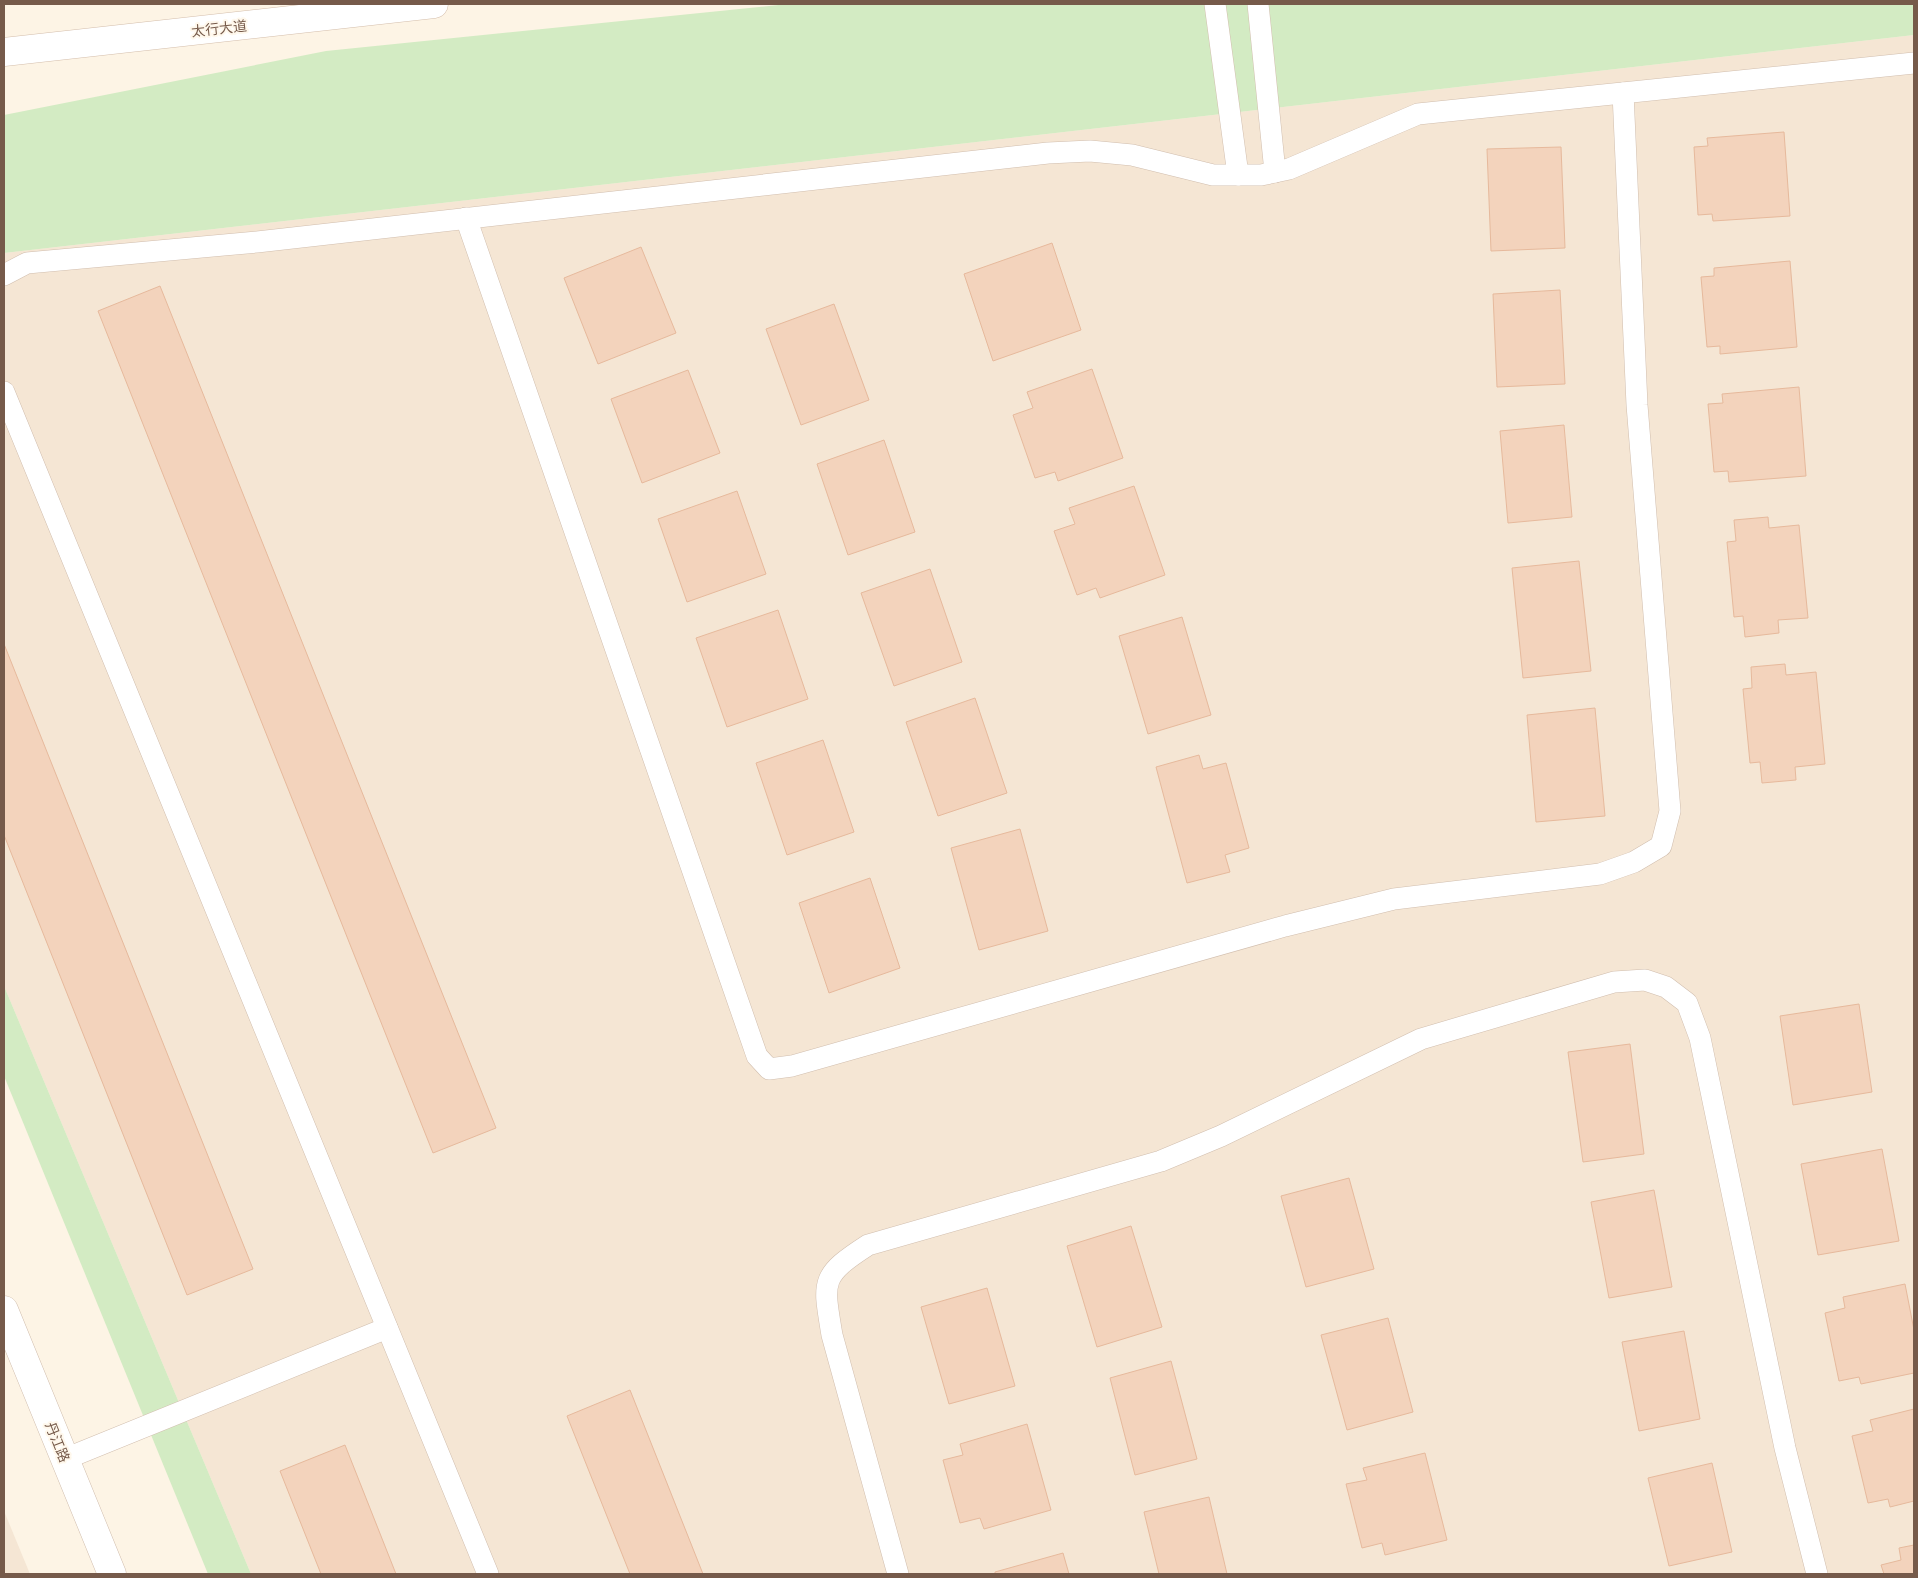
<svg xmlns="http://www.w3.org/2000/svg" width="1918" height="1578" font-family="'Titillium Web','Noto Sans SC',sans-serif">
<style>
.residential{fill:#f5e6d4}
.green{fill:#d3ebc3}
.building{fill:#f3d3bc;stroke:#e6b99c}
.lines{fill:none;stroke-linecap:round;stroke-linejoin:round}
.service-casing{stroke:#d1beae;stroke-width:22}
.tertiary-casing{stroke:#d1beae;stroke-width:29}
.secondary-casing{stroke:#d4beab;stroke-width:29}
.service{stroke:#fff;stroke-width:21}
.tertiary{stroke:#fff;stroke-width:28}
.secondary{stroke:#fff;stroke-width:28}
.labels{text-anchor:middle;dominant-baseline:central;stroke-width:4;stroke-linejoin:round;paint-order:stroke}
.street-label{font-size:14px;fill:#765a4a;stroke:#fff8ec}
</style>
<rect width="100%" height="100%" fill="#fdf4e5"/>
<!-- residential -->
<g class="residential">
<polygon points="1914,35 1914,1574 251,1574 4,986 4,253"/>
<polygon points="4,1511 30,1574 4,1574"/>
</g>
<!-- green -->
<g class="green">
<polygon points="788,4 1914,4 1914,35 4,253 4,115 326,51"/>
<polygon points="4,986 251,1574 208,1574 4,1076"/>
</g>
<!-- building -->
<g class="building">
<polygon points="1784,132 1790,216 1713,221 1712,214 1698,215 1694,147 1708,146 1707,138"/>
<polygon points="1561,147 1565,248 1491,251 1487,149"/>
<polygon points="1052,243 1081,330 993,361 964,274"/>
<polygon points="641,247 676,333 598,364 564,278"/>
<polygon points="1790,261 1797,347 1720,354 1720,346 1707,347 1701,277 1714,276 1714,268"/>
<polygon points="160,286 496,1128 433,1153 98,311"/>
<polygon points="1560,290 1565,384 1497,387 1493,294"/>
<polygon points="834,304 869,400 801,425 766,329"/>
<polygon points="1092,369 1123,458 1058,481 1055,472 1035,478 1013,415 1033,408 1027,392"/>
<polygon points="688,370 720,453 642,483 611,399"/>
<polygon points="1799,387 1806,476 1729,482 1728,471 1714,472 1708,404 1723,403 1722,394"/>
<polygon points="1564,425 1572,517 1508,523 1500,431"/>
<polygon points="884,440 915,532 848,555 817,464"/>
<polygon points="1134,486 1165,575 1100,598 1096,588 1077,595 1054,531 1075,524 1069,508"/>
<polygon points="737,491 766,574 687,602 658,519"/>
<polygon points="1768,517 1769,528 1799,525 1808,618 1778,620 1779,633 1745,637 1743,616 1734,617 1727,542 1736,541 1734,520"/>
<polygon points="1579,561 1591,671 1523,678 1512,568"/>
<polygon points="930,569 962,662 894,686 861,593"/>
<polygon points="778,610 808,699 727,727 696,638"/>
<polygon points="1182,617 1211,715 1148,734 1119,636"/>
<polygon points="4,644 253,1269 187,1295 4,835"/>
<polygon points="1785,664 1786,675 1816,672 1825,764 1795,767 1796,780 1762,783 1760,762 1750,763 1743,689 1752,688 1751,667"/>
<polygon points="975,698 1007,793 938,816 906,722"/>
<polygon points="1595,708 1605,816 1536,822 1527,715"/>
<polygon points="823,740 854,832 787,855 756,763"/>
<polygon points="1199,755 1203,769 1226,763 1249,848 1225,855 1230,872 1187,883 1156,767"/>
<polygon points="1020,829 1048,931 979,950 951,848"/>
<polygon points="870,878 900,968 829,993 799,903"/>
<polygon points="1859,1004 1872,1092 1793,1105 1780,1016"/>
<polygon points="1630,1044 1644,1154 1583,1162 1568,1052"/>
<polygon points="1882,1149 1899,1241 1818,1255 1801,1164"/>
<polygon points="1349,1178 1374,1269 1306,1287 1281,1196"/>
<polygon points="1654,1190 1672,1287 1609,1298 1591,1202"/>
<polygon points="1131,1226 1162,1327 1097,1347 1067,1246"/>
<polygon points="1905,1284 1914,1330 1914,1373 1861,1384 1859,1377 1839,1381 1825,1313 1845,1308 1843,1297"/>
<polygon points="987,1288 1015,1386 949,1404 921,1307"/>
<polygon points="1388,1318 1413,1412 1347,1430 1321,1335"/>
<polygon points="1684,1331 1700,1419 1639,1431 1622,1342"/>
<polygon points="1171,1361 1197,1459 1135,1475 1110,1378"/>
<polygon points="630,1390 703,1574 630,1574 567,1416"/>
<polygon points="1914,1409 1914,1501 1890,1507 1888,1499 1868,1503 1852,1436 1873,1431 1870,1420"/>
<polygon points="1027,1424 1051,1510 984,1529 980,1518 960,1523 943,1460 963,1455 960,1444"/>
<polygon points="345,1445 396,1574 321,1574 280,1471"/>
<polygon points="1425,1453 1447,1540 1385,1555 1382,1543 1362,1548 1346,1484 1367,1480 1363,1468"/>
<polygon points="1712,1463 1732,1552 1669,1566 1648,1478"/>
<polygon points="1209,1497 1227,1574 1159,1574 1144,1512"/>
<polygon points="1914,1545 1914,1574 1884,1574 1881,1565 1901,1560 1899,1548"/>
<polygon points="1063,1553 1069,1574 995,1574 995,1572"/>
</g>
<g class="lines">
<defs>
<g id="service">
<polyline points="1215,4 1238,175"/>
<polyline points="1258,4 1275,172"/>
<polyline points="466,218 757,1056 769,1069 792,1066 1285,926 1394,899 1600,874 1634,862 1661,846 1670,811 1637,405 1623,93"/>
<polyline points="4,275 27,263 257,242 1048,153 1090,151 1132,155 1213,175 1261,175 1289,169 1418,114 1914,63"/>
<polyline points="4,392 488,1574"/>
<polyline points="65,1459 387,1328"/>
<path d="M 898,1574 L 832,1335 C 823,1281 820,1276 868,1245 L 1161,1161 L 1221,1136 L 1421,1039 L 1614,982 L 1645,980 L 1666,987 L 1687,1003 L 1700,1038 L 1785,1448 L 1817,1574"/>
</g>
<polyline id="tertiary" points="4,1310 112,1574"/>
<polyline id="secondary" points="4,52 434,4"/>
</defs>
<!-- service casing -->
<use href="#service" class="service-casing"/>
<!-- tertiary casing -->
<use href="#tertiary" class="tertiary-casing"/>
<!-- secondary casing -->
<use href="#secondary" class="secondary-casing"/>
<!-- service -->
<use href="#service" class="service"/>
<!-- tertiary -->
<use href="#tertiary" class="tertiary"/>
<!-- secondary -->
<use href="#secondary" class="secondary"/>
</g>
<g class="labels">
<!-- street labels -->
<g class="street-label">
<text transform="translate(219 28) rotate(-6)">太行大道</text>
<text transform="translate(58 1442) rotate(68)">丹江路</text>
</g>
</g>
<!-- border -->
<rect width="1918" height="1578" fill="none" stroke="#765a4a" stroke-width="10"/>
</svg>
